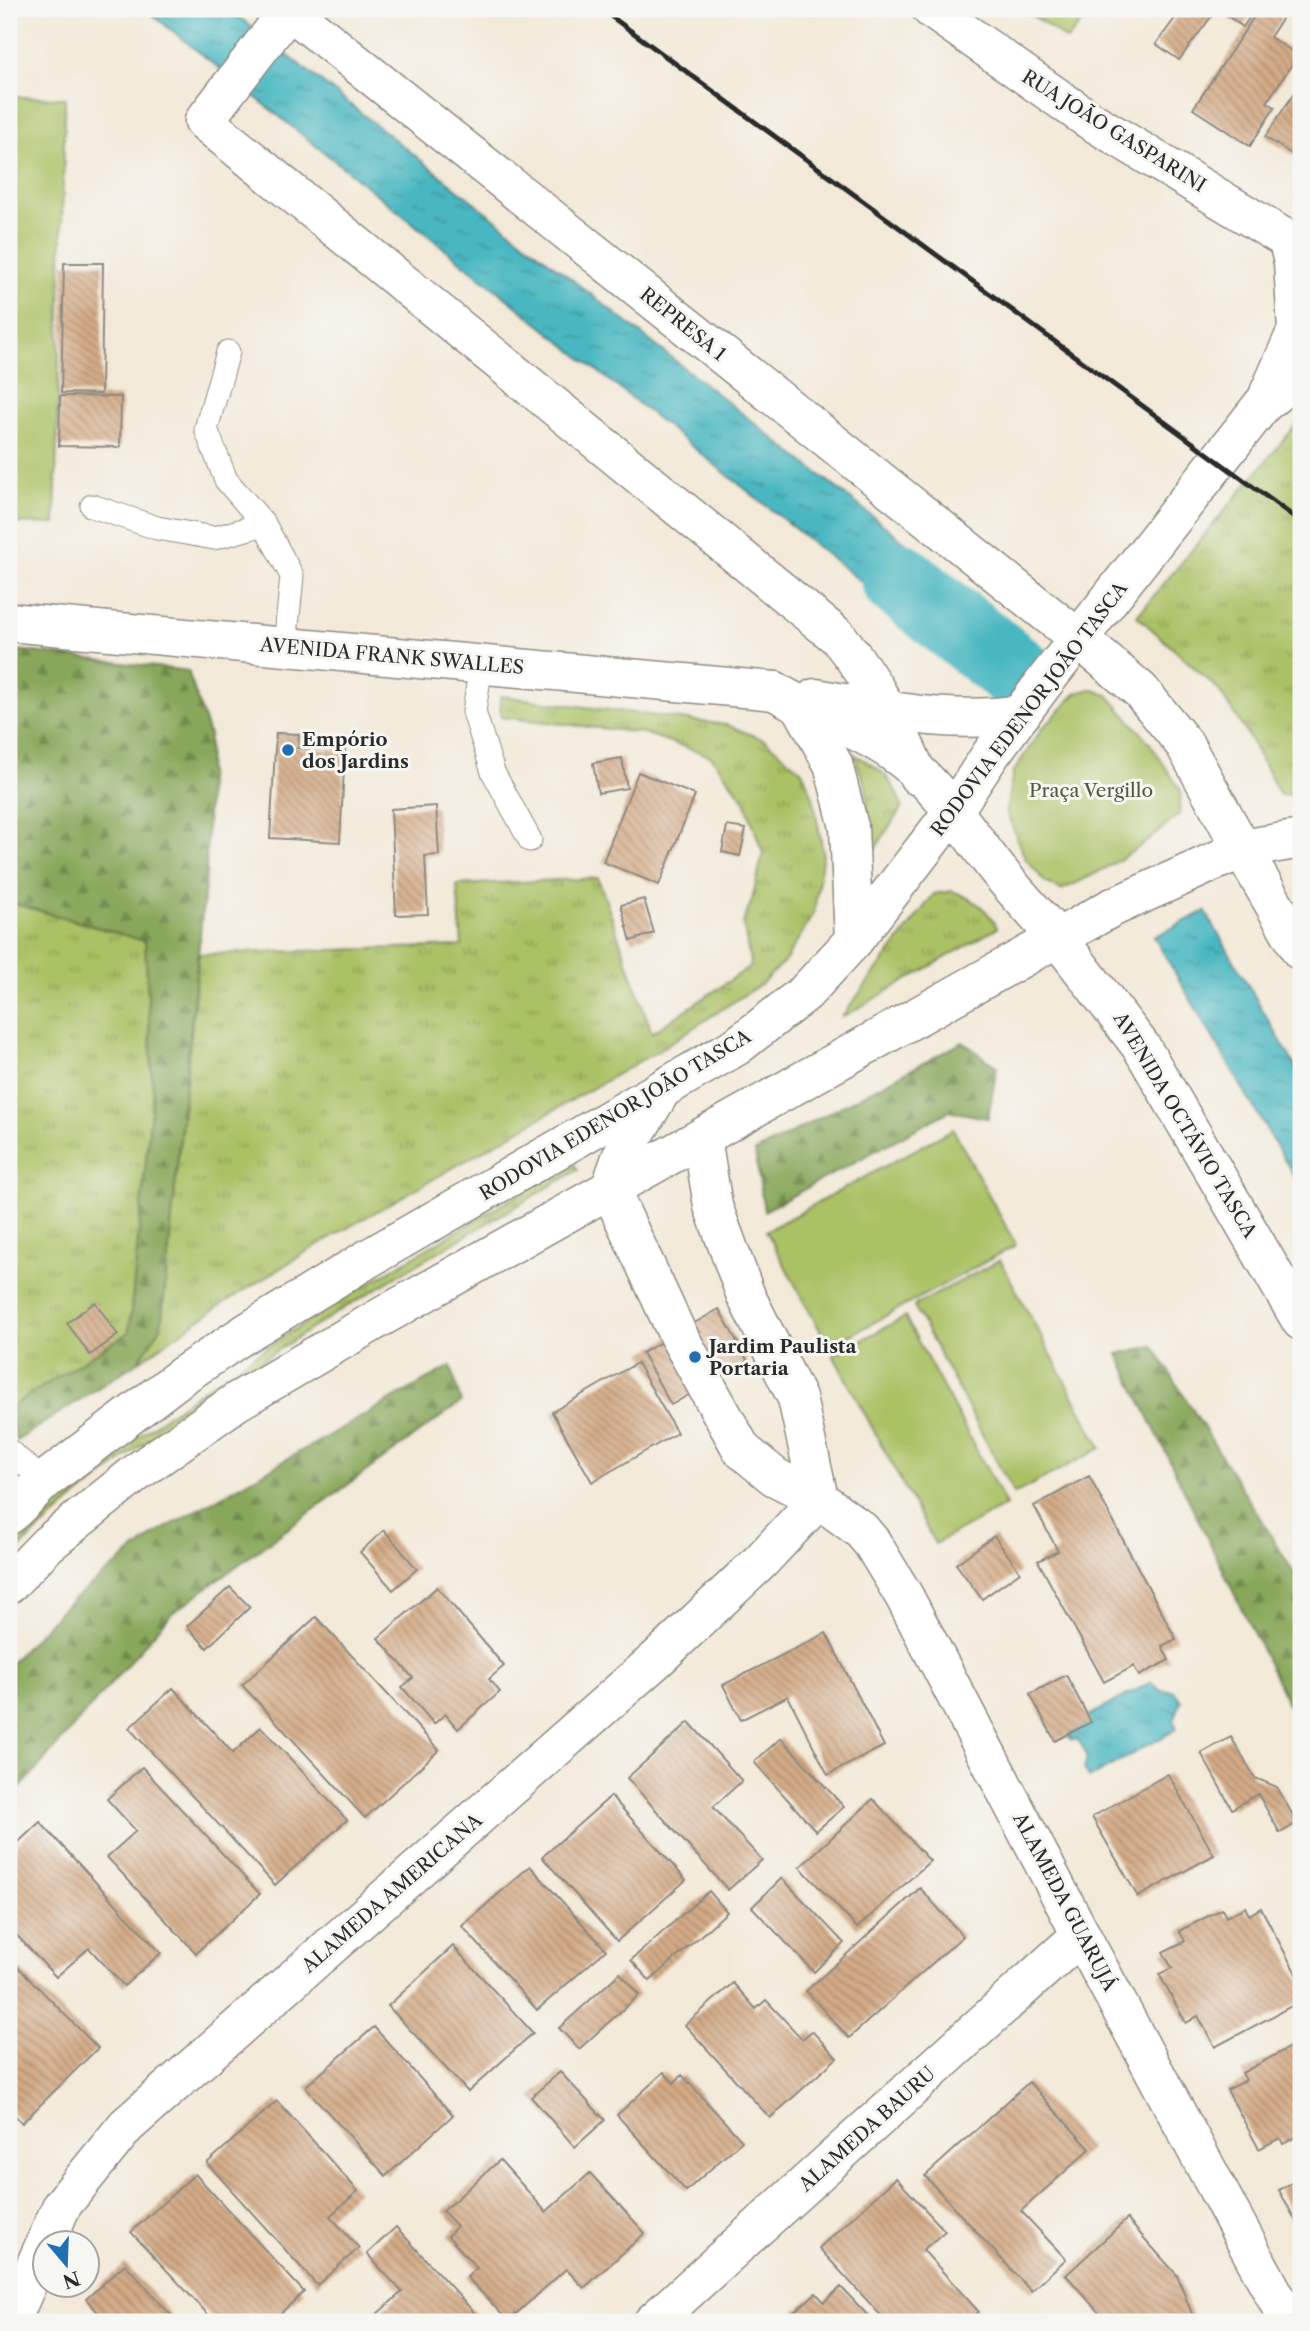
<svg xmlns="http://www.w3.org/2000/svg" width="1310" height="2331" font-family="'Libre Caslon Text',serif">
<style>
.grass{fill:url(#grass-tufts);stroke:#6b7648;stroke-width:2}
.forest{fill:url(#forest-firs);stroke:#5a6942;stroke-width:2}
.garden{fill:#abc165;stroke:#6b7648;stroke-width:2}
.water{fill:url(#water-ripples);stroke:#3a7176;stroke-width:2}
.lines{fill:none;stroke-linecap:round;stroke-linejoin:round}
.river{stroke:#49b7c1;stroke-width:75}
.building{fill:url(#building-back-hatch)}
.service-casing{stroke:#8f8a82;stroke-width:25}
.minor-casing{stroke:#8f8a82;stroke-width:41}
.tertiary-casing{stroke:#8f8a82;stroke-width:41}
.primary-casing{stroke:#8f8a82;stroke-width:41}
.service{stroke:#fff;stroke-width:23}
.minor{stroke:#fff;stroke-width:38}
.tertiary{stroke:#fff;stroke-width:38}
.primary{stroke:#fff;stroke-width:38}
.rail{stroke:#2b2b2b;stroke-width:5}
.poi-dot{fill:#1f6fb2;stroke:#f6f6f2;stroke-width:2.5}
.labels{text-anchor:middle;dominant-baseline:central;stroke-width:6;stroke-linejoin:round;paint-order:stroke}
.street-label{font-size:19px;fill:#2b2b2b;stroke:#f6f6f2}
.poi-label{font-size:19px;font-weight:bold;fill:#2b2b2b;stroke:#f6f6f2;text-anchor:start}
.park-label{font-size:19px;fill:#51583c;stroke:#f6f6f2}
</style>
<defs>
<pattern id="grass-tufts" width="24" height="20" patternUnits="userSpaceOnUse" patternTransform="scale(1.75)"><rect width="24" height="20" fill="#abc165"/><path d="M3 7l-1-3M5 7V3M7 7l1-3M15 17l-1-3M17 17v-4M19 17l1-3" fill="none" stroke="#8b9d53"/></pattern>
<pattern id="forest-firs" width="22" height="20" patternUnits="userSpaceOnUse" patternTransform="scale(1.75)"><rect width="22" height="20" fill="#88a75a"/><path d="M5 1l3.5 6h-7zM16 11l3.5 6h-7z" fill="#6f884b"/></pattern>
<pattern id="water-ripples" width="26" height="14" patternUnits="userSpaceOnUse" patternTransform="scale(1.75)"><rect width="26" height="14" fill="#49b7c1"/><path d="M2 4q2-2 4 0t4 0M15 11q2-2 4 0t4 0" fill="none" stroke="#3d959d"/></pattern>
<pattern id="building-back-hatch" width="6" height="6" patternUnits="userSpaceOnUse" patternTransform="scale(1.75)"><rect width="6" height="6" fill="#d4ab87"/><path d="M-1 5l2 2M0 0l6 6M5-1l2 2" fill="none" stroke="#ac8b6f"/></pattern>
</defs>
<rect width="100%" height="100%" fill="#f6f6f2"/>
<filter id="ink" filterUnits="userSpaceOnUse"><feTurbulence type="fractalNoise" baseFrequency=".0143" numOctaves="2"/><feDisplacementMap in="SourceGraphic" scale="14" xChannelSelector="R" yChannelSelector="G"/><feConvolveMatrix kernelMatrix="1 2 1 2 8 2 1 2 1" color-interpolation-filters="sRGB"/></filter>
<filter id="wash" filterUnits="userSpaceOnUse"><feTurbulence type="fractalNoise" baseFrequency=".00686" numOctaves="4" result="noise"/><feDisplacementMap in="SourceGraphic" scale="28" xChannelSelector="R" yChannelSelector="G"/><feGaussianBlur stdDeviation="1.57" result="paint"/><feColorMatrix in="noise" values="0 0 0 0 0 0 0 0 0 0 0 0 0 0 0 0 0 1.4 0 .05"/><feComposite in="paint" operator="in"/></filter>
<g filter="url(#wash)">
<rect width="100%" height="100%" fill="#f3e9d8"/>
<!-- grass -->
<g class="grass">
<polygon points="1301,419 1301,794 1280,795 1248,735 1218,689 1137,616"/>
<polygon points="500,696 727,725 765,740 802,771 813,797 823,852 814,913 785,961 761,984 656,1052 316,1246 221,1305 138,1362 161,1327 199,954 462,946 457,885 598,878 652,1033 751,966 743,923 752,900 763,854 745,801 711,756 644,733 501,717"/>
<path d="M 853,754 C 881,768 892,777 902,807 L 871,855 L 866,787 Z"/>
<path d="M 952,891 C 973,899 988,908 997,928 L 841,1018 L 934,894 Z"/>
<polygon points="9,902 145,941 153,1091 129,1332 9,1408"/>
<path d="M 575,1165 L 578,1170 C 380,1286 175,1398 9,1558 L 9,1545 C 172,1391 369,1284 560,1170 Z"/>
</g>
<!-- forest -->
<g class="forest">
<polygon points="9,649 188,671 209,735 206,875 161,1327 138,1362 16,1441 9,1408 129,1332 153,1091 145,941 9,902"/>
<polygon points="963,1042 997,1067 988,1118 949,1111 764,1211 755,1152"/>
<polygon points="1153,1346 1301,1584 1301,1731 1118,1354"/>
<polygon points="451,1366 461,1402 171,1614 9,1801 9,1665 65,1606 155,1534"/>
</g>
<!-- garden -->
<g class="garden">
<polygon points="1023,9 1093,9 1067,40"/>
<polygon points="9,97 65,98 55,524 9,523"/>
<path d="M 1090,689 L 1108,695 L 1149,742 L 1181,791 L 1179,814 C 1145,847 1105,871 1061,890 L 1045,882 L 1025,858 L 1006,811 L 1013,773 L 1041,730 L 1077,693 Z"/>
<polygon points="953,1129 1016,1245 829,1347 766,1231"/>
<polygon points="1000,1260 1101,1448 1014,1494 914,1306"/>
<polygon points="905,1317 1006,1505 935,1544 833,1355"/>
</g>
<!-- water -->
<g class="water">
<polygon points="145,9 229,9 1004,620 959,660"/>
<polygon points="1205,911 1301,1076 1301,1188 1154,937"/>
<path d="M 1151,1682 L 1161,1691 L 1174,1691 L 1181,1701 L 1174,1721 L 1177,1729 L 1089,1778 L 1084,1769 C 1089,1756 1086,1751 1078,1740 L 1070,1739 L 1065,1729 Z"/>
</g>
<g class="lines">
<!-- river -->
<polyline class="river" points="898,579 1018,674"/>
</g>
<g id="blocks">
<!-- building -->
<g class="building">
<polygon points="1182,9 1217,9 1179,60 1156,44"/>
<polygon points="1218,9 1255,9 1243,27"/>
<polygon points="1259,9 1267,9 1282,19 1270,37 1298,55 1267,102 1275,107 1250,146 1193,109"/>
<polygon points="1301,83 1301,160 1265,137"/>
<polygon points="64,263 103,263 101,394 61,393"/>
<polygon points="60,396 121,397 120,447 59,446"/>
<polygon points="276,733 299,734 298,748 345,750 340,842 270,838"/>
<polygon points="622,758 627,788 598,793 593,763"/>
<polygon points="638,772 695,795 659,885 603,862"/>
<polygon points="436,806 439,855 425,856 428,914 396,915 391,809"/>
<polygon points="727,826 746,829 740,856 722,852"/>
<polygon points="644,899 654,933 631,941 621,905"/>
<polygon points="95,1302 118,1335 90,1355 67,1323"/>
<polygon points="719,1309 748,1361 671,1405 642,1353"/>
<polygon points="637,1363 677,1433 592,1482 552,1412"/>
<polygon points="1089,1476 1176,1639 1162,1646 1169,1660 1139,1676 1134,1666 1104,1682 1038,1561 1058,1551 1034,1506"/>
<polygon points="384,1530 417,1569 393,1590 360,1552"/>
<polygon points="994,1536 1020,1572 982,1599 956,1564"/>
<polygon points="230,1587 250,1607 207,1648 187,1626"/>
<polygon points="437,1587 504,1666 489,1679 500,1692 458,1729 445,1714 434,1724 402,1687 413,1678 378,1638"/>
<polygon points="316,1617 439,1750 365,1818 242,1685"/>
<polygon points="826,1633 884,1746 828,1775 788,1696 741,1720 723,1685"/>
<polygon points="1066,1675 1091,1722 1055,1741 1030,1694"/>
<polygon points="173,1688 233,1753 261,1727 347,1820 275,1885 129,1728"/>
<polygon points="689,1722 742,1781 713,1807 762,1860 728,1890 627,1778"/>
<polygon points="1231,1737 1255,1778 1277,1787 1297,1823 1280,1833 1258,1794 1232,1809 1201,1753"/>
<polygon points="781,1738 844,1807 816,1831 754,1762"/>
<polygon points="142,1767 260,1894 196,1953 107,1857 136,1831 107,1799"/>
<polygon points="1168,1774 1214,1855 1138,1897 1092,1817"/>
<polygon points="611,1796 686,1880 617,1941 542,1857"/>
<polygon points="873,1799 930,1861 857,1928 800,1867"/>
<polygon points="40,1822 161,1953 124,1986 89,1948 56,1977 9,1927 9,1851"/>
<polygon points="530,1866 606,1950 537,2010 462,1926"/>
<polygon points="782,1878 844,1943 814,1972 752,1907"/>
<polygon points="920,1888 963,1936 849,2038 806,1991"/>
<polygon points="709,1891 727,1912 650,1981 631,1960"/>
<polygon points="1245,1907 1249,1915 1261,1908 1301,1983 1301,2001 1215,2047 1198,2016 1186,2023 1159,1974 1172,1968 1163,1952 1185,1941 1179,1931 1222,1909 1226,1917"/>
<polygon points="453,1946 533,2033 468,2092 388,2006"/>
<polygon points="15,1964 98,2048 22,2123 9,2109 9,1970"/>
<polygon points="620,1973 639,1995 579,2049 559,2028"/>
<polygon points="733,1983 756,2009 766,2000 802,2039 812,2031 837,2058 770,2118 685,2025"/>
<polygon points="374,2027 453,2115 386,2176 305,2087"/>
<polygon points="1301,2041 1301,2134 1283,2144 1280,2138 1259,2149 1227,2090 1246,2080 1242,2073"/>
<polygon points="560,2072 605,2120 575,2147 531,2097"/>
<polygon points="664,2072 674,2083 682,2075 742,2141 686,2191 617,2115"/>
<polygon points="1029,2082 1090,2149 1021,2211 1066,2259 1031,2291 925,2176"/>
<polygon points="277,2101 358,2191 330,2216 359,2248 317,2285 207,2163"/>
<polygon points="500,2160 546,2212 590,2173 645,2233 584,2288 566,2269 508,2321 467,2277 477,2268 448,2236 457,2226 443,2211"/>
<polygon points="195,2174 304,2292 271,2322 215,2322 131,2232"/>
<polygon points="896,2178 945,2231 923,2250 979,2312 967,2322 887,2322 819,2248"/>
<polygon points="1301,2178 1301,2231 1279,2190"/>
<polygon points="1127,2219 1177,2275 1195,2322 1107,2322 1066,2275"/>
<polygon points="396,2227 483,2322 368,2322 402,2292 367,2254"/>
<polygon points="125,2264 172,2316 165,2322 107,2322 86,2299"/>
<polygon points="841,2287 874,2322 804,2322 794,2312 816,2293 824,2302"/>
</g>
</g>
</g>
<g filter="url(#ink)">
<use href="#blocks" fill-opacity="0" stroke="#8f8a82" stroke-width="2"/>
<g class="lines">
<defs>
<g id="service">
<polyline points="228,352 206,429 226,480 264,524 292,576 285,646"/>
<polyline points="92,506 157,528 214,538 264,524"/>
<polyline points="481,664 474,712 493,772 530,840"/>
<polyline points="9,1451 44,1481"/>
</g>
<g id="minor">
<polyline points="288,9 1079,639"/>
<polyline points="931,9 1088,119 1301,248"/>
<path d="M 289,10 L 204,121 L 838,637 C 875,683 895,721 918,776"/>
<polyline points="9,622 775,691"/>
<polyline points="702,1138 713,1206 746,1296 797,1398 819,1499"/>
<polyline points="610,1189 677,1333 742,1450 775,1477 819,1499 861,1530 872,1543 904,1596 1081,1935 1289,2322"/>
<polyline points="14,2322 17,2307 62,2205 126,2126 657,1659 760,1562 819,1499"/>
<polyline points="653,2322 1081,1935"/>
</g>
<g id="tertiary">
<polyline points="1242,849 1301,951"/>
<polyline points="1057,937 1142,1048 1301,1321"/>
</g>
<g id="primary">
<polyline points="1269,393 1297,330 1293,262 1287,238"/>
<polyline points="1079,639 1140,690 1185,745 1242,849"/>
<path d="M 775,691 C 813,715 857,727 894,753 C 934,781 961,822 990,860 C 1011,888 1034,912 1057,937"/>
<path d="M 815,698 C 888,710 946,725 1021,714"/>
<polyline points="802,708 833,764 849,827 854,940"/>
<polyline points="610,1189 622,1155 658,1096"/>
<polyline points="9,1515 44,1481 182,1376 246,1333 369,1258 737,1046 805,993 854,940 954,810 991,754 1046,680 1263,404 1301,373"/>
<polyline points="9,1584 48,1544 140,1470 236,1402 383,1316 1111,908 1242,849 1301,839"/>
</g>
</defs>
<!-- service casing -->
<use href="#service" class="service-casing"/>
<!-- minor casing -->
<use href="#minor" class="minor-casing"/>
<!-- tertiary casing -->
<use href="#tertiary" class="tertiary-casing"/>
<!-- primary casing -->
<use href="#primary" class="primary-casing"/>
<!-- service -->
<use href="#service" class="service"/>
<!-- minor -->
<use href="#minor" class="minor"/>
<!-- tertiary -->
<use href="#tertiary" class="tertiary"/>
<!-- primary -->
<use href="#primary" class="primary"/>
<!-- rail -->
<polyline class="rail" points="601,9 1301,522"/>
</g>
</g>
<!-- markers -->
<g class="poi-dot">
<circle cx="288" cy="750" r="7"/>
<circle cx="695" cy="1357" r="7"/>
</g>
<g class="labels">
<!-- street labels -->
<g class="street-label">
<text transform="translate(1114 131) rotate(32)">RUA JOÃO GASPARINI</text>
<text transform="translate(683 324) rotate(39)">REPRESA 1</text>
<text transform="translate(392 656) rotate(5)">AVENIDA FRANK SWALLES</text>
<text transform="translate(1029 709) rotate(-53)">RODOVIA EDENOR JOÃO TASCA</text>
<text transform="translate(615 1115) rotate(-31)">RODOVIA EDENOR JOÃO TASCA</text>
<text transform="translate(1185 1125) rotate(59)">AVENIDA OCTÁVIO TASCA</text>
<text transform="translate(392 1893) rotate(-41)">ALAMEDA AMERICANA</text>
<text transform="translate(1065 1902) rotate(62)">ALAMEDA GUARUJÁ</text>
<text transform="translate(867 2129) rotate(-42)">ALAMEDA BAURU</text>
</g>
<!-- poi labels -->
<g class="poi-label">
<text x="302" y="739">Empório<tspan x="302" dy="22">dos Jardins</tspan></text>
<text x="709" y="1346">Jardim Paulista<tspan x="709" dy="22">Portaria</tspan></text>
</g>
<!-- park labels -->
<g class="park-label">
<text x="1091" y="790">Praça Vergillo</text>
</g>
</g>
<!-- margin -->
<rect width="1310" height="2331" fill="none" stroke="#f6f6f2" stroke-width="35"/>
<!-- north arrow -->
<g transform="translate(66 2264) rotate(161)"><circle r="33" fill="#f6f6f2" stroke="#a5a5a2" stroke-width="2"/>
<path d="M0-5L12 26L0 18L-12 26Z" fill="#1f6fb2"/>
<text y="-10" font-size="19" font-weight="bold" text-anchor="middle" fill="#2b2b2b">N</text>
</g>
</svg>
